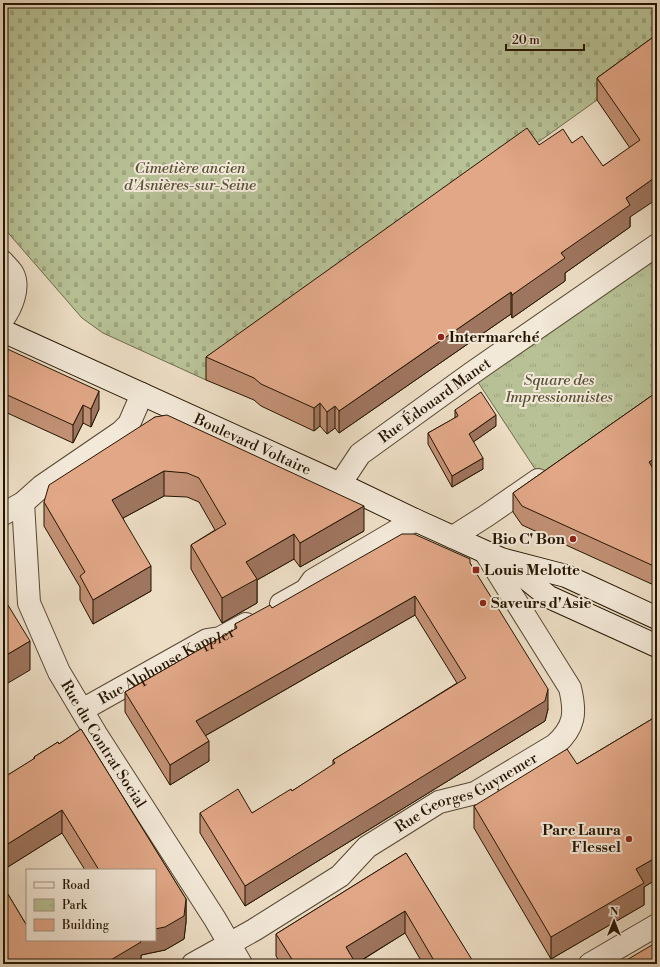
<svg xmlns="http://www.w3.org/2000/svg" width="660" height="967" font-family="'Libre Bodoni',serif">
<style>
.cemetery{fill:url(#cemetery-stones);stroke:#6e6b4b}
.park{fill:url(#park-tufts);stroke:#6e6b4b}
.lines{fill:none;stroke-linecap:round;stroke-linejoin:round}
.minor-casing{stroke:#574732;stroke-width:24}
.secondary-casing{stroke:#251501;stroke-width:24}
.minor{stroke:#f3e9d9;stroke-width:22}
.secondary{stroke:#f3e9d9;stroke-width:22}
.wall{fill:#c29074;stroke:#251501}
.shaded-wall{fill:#9e755e;stroke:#251501}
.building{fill:#e1a787;stroke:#251501}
.poi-dot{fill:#8f2418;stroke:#f3e9d9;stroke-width:1.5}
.labels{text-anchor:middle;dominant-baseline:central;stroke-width:4;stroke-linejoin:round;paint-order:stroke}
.park-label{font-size:15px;font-style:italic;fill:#585135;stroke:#f3e9d9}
.poi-label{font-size:15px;font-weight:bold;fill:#251501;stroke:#f3e9d9;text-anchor:start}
.street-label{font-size:15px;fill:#251501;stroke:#f3e9d9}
</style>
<defs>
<pattern id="cemetery-stones" width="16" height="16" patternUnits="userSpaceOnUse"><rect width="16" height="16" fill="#b7c195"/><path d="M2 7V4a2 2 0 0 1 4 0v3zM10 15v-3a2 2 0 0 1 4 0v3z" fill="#9da57f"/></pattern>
<pattern id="park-tufts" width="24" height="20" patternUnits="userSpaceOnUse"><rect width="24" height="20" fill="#b7c195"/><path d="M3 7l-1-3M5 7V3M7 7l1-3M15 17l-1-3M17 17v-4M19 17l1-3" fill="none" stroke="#9da57f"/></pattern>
</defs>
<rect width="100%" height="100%" fill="#ecddc4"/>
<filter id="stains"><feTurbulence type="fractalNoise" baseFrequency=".005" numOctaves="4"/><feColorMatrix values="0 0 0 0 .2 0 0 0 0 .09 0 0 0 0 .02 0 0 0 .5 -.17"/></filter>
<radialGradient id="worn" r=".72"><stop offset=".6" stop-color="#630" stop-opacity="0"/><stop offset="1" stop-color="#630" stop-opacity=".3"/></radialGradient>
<!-- cemetery -->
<polygon class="cemetery" points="3,3 657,3 657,57 206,380 103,333 82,318 3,227"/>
<!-- park -->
<polygon class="park" points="657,245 657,396 541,478 472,373"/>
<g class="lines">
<defs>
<g id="minor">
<path d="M 3,262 C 6,266 11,270 13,274 C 20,288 11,308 3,319"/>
<path id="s1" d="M 340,484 L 360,454 L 472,373 L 657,245"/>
<path id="s2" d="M 23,503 L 29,603 L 59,672 L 96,734 L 215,919 L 241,964"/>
<polyline points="3,514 23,503 42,486 121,432 129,424 142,394"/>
<polyline points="453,537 486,516 538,480"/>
<polyline points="281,604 306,590 313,580 415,520"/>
<path id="s3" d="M 82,710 L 207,640 L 220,638 L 246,624"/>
<path id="s4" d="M 193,964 L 254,930 L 340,876 L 367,847 L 439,802 L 475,793 L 555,745 C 575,727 576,713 570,688 L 485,552"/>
<polyline points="590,964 657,925"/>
</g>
<g id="secondary">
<path id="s5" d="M 3,331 L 340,484 L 415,520 L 501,559 L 566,576 L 657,618"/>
<polyline points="508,564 549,597 657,646"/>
</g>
</defs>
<!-- minor casing -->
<use href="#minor" class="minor-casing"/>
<!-- secondary casing -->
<use href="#secondary" class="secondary-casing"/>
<!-- minor -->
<use href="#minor" class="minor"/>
<!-- secondary -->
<use href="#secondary" class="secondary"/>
</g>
<!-- wall -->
<g class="wall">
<polygon points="656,35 630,217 630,227 565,273 565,281 512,318 511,314 339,433 335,428 327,434 320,426 314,431 261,406 254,400 206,380 206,357 539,145 572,143 603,166 630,148 597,100 597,78"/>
<polygon points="3,347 99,409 91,427 83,423 73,443 3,411"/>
<polygon points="657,392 657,586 656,586 522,525 513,512 513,493"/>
<polygon points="455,410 496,426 473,442 483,469 452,487 428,444 428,433 455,418"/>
<polygon points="155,417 364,531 300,567 294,559 257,580 257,603 222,623 191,569 191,545 215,530 199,502 187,497 164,496 123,518 151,591 93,624 80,600 80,587 44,526 44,502"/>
<polygon points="470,563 548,709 545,721 245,906 200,833 200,813 252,813 292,791 333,765 333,760 457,683 415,615 205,736 209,761 170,785 125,712 125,692 235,630 235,624 272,608"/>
<polygon points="657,716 657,879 644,887 644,905 551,959 474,828 474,806 577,764"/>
<polygon points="81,729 186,899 186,922 184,939 165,950 141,955 141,964 3,964 3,886 27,926 27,940 155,940 155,870 85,870 62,833 3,870 3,778 34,759 34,757 58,742 59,744"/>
<polygon points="406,853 474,964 423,964 405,933 356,964 281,964 276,956 276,934"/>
</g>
<!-- shaded-wall -->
<g class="shaded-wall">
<polygon points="657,176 657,199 630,217 630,227 565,273 565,281 512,318 512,295 626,198"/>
<polygon points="511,292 511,314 339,433 339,411"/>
<polygon points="99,391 99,409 91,427 91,409"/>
<polygon points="320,403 320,426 314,431 314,408"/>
<polygon points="83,405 83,423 73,443 73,425"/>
<polygon points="335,406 335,428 327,434 327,412"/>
<polygon points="496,415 496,426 469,445 469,434"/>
<polygon points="657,457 657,476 649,462"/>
<polygon points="483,458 483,469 452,487 452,476"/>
<polygon points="164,471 164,496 112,524 112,500"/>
<polygon points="364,506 364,531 300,567 300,543"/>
<polygon points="294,534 294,559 257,580 257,603 222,623 222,598 246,562"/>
<polygon points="151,566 151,591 93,624 93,600"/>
<polygon points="657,566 657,586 656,586 656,567"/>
<polygon points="415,596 415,615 196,741 196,721"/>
<polygon points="30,641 30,670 3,686 3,657"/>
<polygon points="548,689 548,709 545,721 245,906 245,886"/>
<polygon points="209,741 209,761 170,785 170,765"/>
<polygon points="62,810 62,833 3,870 3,847"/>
<polygon points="657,857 657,879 644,887 644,905 551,959 551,937 636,869"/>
<polygon points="186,899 186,922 184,939 165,950 141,955 141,964 104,964 135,940 155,940 155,929"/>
<polygon points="405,911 405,933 355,964 346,947"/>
</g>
<!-- building -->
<g class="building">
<polygon points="656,35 657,36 657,176 626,198 630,205 561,253 565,258 512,295 511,292 339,411 335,406 327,412 320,403 314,408 261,384 254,378 206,357 527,128 539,145 563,129 572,143 582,136 603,166 640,140 597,78"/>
<polygon points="3,347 99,391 91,409 83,405 73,425 3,393"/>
<polygon points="481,392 496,415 469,434 483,458 452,476 428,433 458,416 455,410"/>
<polygon points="657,392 657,457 649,462 657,475 657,566 656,567 522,506 513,493"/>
<polygon points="167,415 364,506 300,543 294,534 246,562 257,579 222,598 191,545 226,524 199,478 187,473 164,471 112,500 151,566 93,600 80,576 85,572 44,502 49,485 155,417"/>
<polygon points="402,534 414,534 470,559 470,563 548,689 545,701 245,886 200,813 238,789 252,813 291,789 292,791 335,763 333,760 466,678 415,596 196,721 209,741 170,765 125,692 237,628 235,624 270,605 272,608"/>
<polygon points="3,597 30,641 3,657"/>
<polygon points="657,716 657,857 636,869 644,883 551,937 474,806 567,749 577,764"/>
<polygon points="81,729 186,899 184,916 165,927 155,929 155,870 99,870 62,810 3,847 3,778 35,758 34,757 58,742 59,744"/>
<polygon points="406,853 474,963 473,964 436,964 405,911 346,947 356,964 295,964 276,934"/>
<polygon points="3,886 27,926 27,940 139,940 141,942 104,964 3,964"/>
<polygon points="657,942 657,964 620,964"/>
</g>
<!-- markers -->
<g class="poi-dot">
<circle cx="441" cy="337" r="4"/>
<circle cx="573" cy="539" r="4"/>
<rect x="472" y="566" width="8" height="8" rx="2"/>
<circle cx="483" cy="603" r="4"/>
<circle cx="629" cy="839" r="4"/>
</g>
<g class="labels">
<!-- park labels -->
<g class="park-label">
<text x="190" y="168">Cimetière ancien<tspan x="190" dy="17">d'Asnières-sur-Seine</tspan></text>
<text x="559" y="380">Square des<tspan x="559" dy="17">Impressionnistes</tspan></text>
</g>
<!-- poi labels -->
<g class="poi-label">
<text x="449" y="337">Intermarché</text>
<text x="565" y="539" text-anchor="end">Bio C' Bon</text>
<text x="484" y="570">Louis Melotte</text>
<text x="491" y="603">Saveurs d'Asie</text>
<text x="621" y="830" text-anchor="end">Parc Laura<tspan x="621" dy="17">Flessel</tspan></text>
</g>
<!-- street labels -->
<g class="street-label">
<text stroke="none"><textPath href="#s1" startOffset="128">Rue Édouard Manet</textPath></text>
<text stroke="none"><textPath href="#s5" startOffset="274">Boulevard Voltaire</textPath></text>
<text stroke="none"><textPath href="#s3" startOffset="96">Rue Alphonse Kappler</textPath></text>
<text stroke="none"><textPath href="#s2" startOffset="260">Rue du Contrat Social</textPath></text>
<text stroke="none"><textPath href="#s4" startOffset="325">Rue Georges Guynemer</textPath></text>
</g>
</g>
<!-- margin -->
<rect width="660" height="967" fill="none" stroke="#ecddc4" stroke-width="16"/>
<rect x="4" y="4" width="652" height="959" fill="none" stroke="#251501" stroke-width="2"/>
<rect x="8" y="8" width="644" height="951" fill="none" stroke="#251501"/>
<!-- legend -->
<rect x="26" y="869" width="130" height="72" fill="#f3e9d9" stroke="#a19483"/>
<rect x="34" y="882" width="20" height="6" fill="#f3e9d9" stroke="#a19483"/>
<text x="62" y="889" font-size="12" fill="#251501">Road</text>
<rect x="34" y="899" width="20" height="12" fill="url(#park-tufts)" stroke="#a19483"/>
<text x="62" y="909" font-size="12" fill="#251501">Park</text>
<rect x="34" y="919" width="20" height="12" fill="#e1a787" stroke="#a19483"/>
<text x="62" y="929" font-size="12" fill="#251501">Building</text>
<!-- north arrow -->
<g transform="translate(614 921)" stroke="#f3e9d9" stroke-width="3" paint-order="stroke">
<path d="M0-3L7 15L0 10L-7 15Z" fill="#251501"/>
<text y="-6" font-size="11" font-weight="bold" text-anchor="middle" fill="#251501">N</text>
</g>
<!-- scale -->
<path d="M506 44v6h78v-6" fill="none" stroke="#251501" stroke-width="2"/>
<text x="512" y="44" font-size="12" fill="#251501" stroke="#f3e9d9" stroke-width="3" paint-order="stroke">20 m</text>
<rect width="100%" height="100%" filter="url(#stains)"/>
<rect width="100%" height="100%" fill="url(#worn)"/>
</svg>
